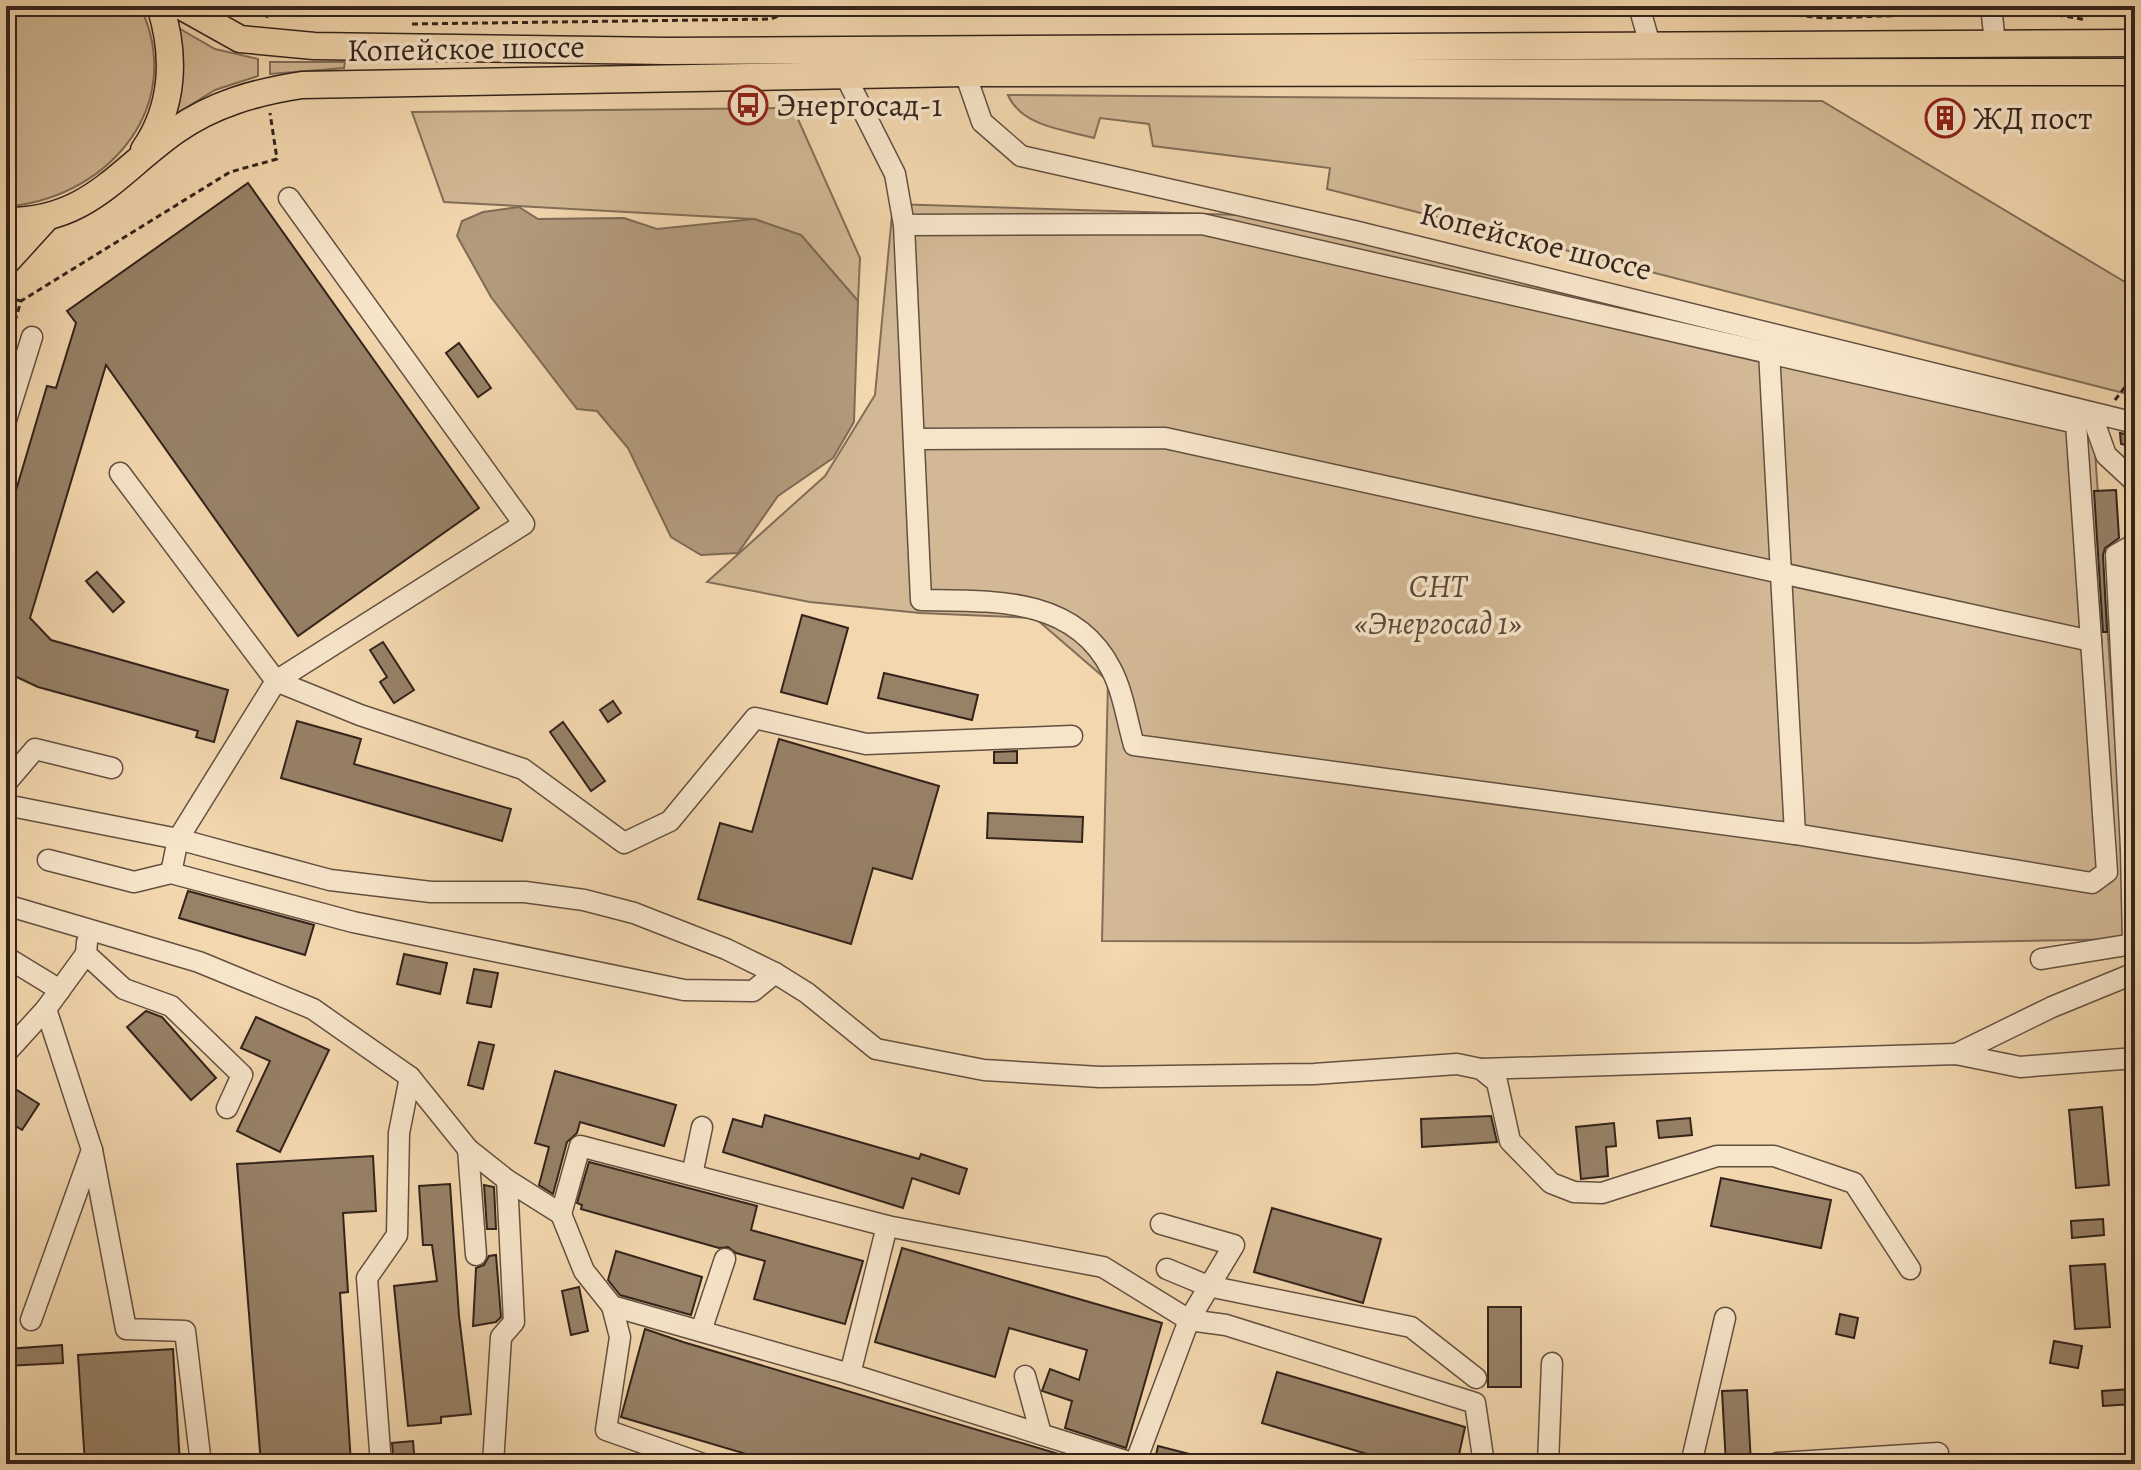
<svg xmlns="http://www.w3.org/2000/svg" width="2141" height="1470" font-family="Alegreya,serif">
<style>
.green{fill:#d2b895;stroke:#826e58;stroke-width:2}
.water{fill:#b29a7c;stroke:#7f6a55;stroke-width:2}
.building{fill:#978167;stroke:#33231b;stroke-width:2}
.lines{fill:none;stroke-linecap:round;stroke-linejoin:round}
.minor-casing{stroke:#635040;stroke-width:23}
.major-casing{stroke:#33231b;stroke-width:29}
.path{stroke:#33231b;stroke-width:3;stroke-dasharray:6 4;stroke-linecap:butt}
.minor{stroke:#f7e5ca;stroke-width:20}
.major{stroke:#f3d7ae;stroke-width:26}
.labels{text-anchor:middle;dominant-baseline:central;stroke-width:7;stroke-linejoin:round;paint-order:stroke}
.street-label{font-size:32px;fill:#33231b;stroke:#f7e5ca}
.poi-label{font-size:32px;fill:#33231b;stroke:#f7e5ca;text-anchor:start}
.park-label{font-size:32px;font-style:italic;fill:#5b483a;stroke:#f7e5ca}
</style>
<rect width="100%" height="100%" fill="#f3d7ae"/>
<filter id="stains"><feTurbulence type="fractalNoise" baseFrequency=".0025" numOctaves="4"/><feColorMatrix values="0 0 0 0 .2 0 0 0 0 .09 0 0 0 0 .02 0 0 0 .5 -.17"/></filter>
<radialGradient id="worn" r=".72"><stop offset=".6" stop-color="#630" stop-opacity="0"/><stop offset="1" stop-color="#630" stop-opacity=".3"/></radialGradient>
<!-- green -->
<g class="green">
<path d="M 6,6 L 140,6 C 187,104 111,195 12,206 L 6,205 Z"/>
<polygon points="175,26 215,49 258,59 258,76 215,90 173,116"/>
<polygon points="270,62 345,62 344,68 270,74"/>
<path d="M 1008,95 L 1822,101 L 2135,288 L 2135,396 L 1327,189 L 1330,168 L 1153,146 L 1149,124 L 1100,118 L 1094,138 C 1065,130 1021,126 1008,95 Z"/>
<polygon points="793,108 860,258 858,301 801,235 754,219 444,202 412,112"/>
<polygon points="893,204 1272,216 2093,423 2129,939 1914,943 1102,941 1108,681 1035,618 920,613 810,602 707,582 825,476 875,395"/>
</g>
<!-- water -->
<polygon class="water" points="519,207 538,219 624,218 657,229 754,219 801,235 858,301 854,422 833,458 778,496 738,553 701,555 671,537 628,448 597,411 577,409 491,297 457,236 462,221 483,212"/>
<!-- building -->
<g class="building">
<polygon points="248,183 479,508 298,636 106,365 30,618 51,640 228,690 214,742 196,737 198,731 38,687 6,672 6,524 47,386 56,388 76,323 67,311"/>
<polygon points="459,343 491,388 478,397 446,353"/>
<polygon points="2120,433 2135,436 2135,447 2121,444"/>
<polygon points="2116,490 2119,538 2105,548 2103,555 2107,632 2103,632 2094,491"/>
<polygon points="2135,560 2135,630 2133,630 2129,562"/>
<polygon points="97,572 124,602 113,612 86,581"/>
<polygon points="802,615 848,628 827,704 781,692"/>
<polygon points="383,642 414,690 394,703 380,682 387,677 370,650"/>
<polygon points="884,673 978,695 972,720 878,698"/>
<polygon points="613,701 621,713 608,722 600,710"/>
<polygon points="297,721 361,739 354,764 511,809 502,841 281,778"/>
<polygon points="563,722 605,781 591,791 550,732"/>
<polygon points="779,739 939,786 912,879 873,868 851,944 698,899 720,823 752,832"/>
<polygon points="1017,751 1017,763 994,763 994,752"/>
<polygon points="988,813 1083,817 1082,842 987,838"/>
<polygon points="188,891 314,925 305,955 179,918"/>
<polygon points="404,954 447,963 440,994 397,984"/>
<polygon points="474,969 498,973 491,1007 467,1003"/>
<polygon points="146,1011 162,1017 216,1078 191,1100 127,1027"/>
<polygon points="256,1017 329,1050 280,1152 237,1131 270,1061 241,1048"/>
<polygon points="479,1042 494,1045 483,1089 468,1085"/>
<polygon points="555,1071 676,1105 664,1146 580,1122 577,1133 567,1142 553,1194 539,1185 549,1147 535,1143"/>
<polygon points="6,1083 39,1104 22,1130 6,1120"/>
<polygon points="2102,1107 2109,1185 2076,1188 2069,1110"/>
<polygon points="765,1115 919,1159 921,1154 967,1169 959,1194 912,1178 903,1208 723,1152 733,1119 762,1127"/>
<polygon points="1491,1116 1497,1142 1422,1147 1421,1119"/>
<polygon points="1690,1118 1692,1135 1659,1138 1657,1121"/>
<polygon points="1614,1123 1616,1146 1606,1147 1608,1176 1581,1179 1576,1127"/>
<polygon points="373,1156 376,1211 343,1213 348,1292 340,1293 351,1464 261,1464 237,1164"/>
<polygon points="589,1162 757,1206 751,1230 863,1261 845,1324 754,1299 765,1261 736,1253 728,1247 719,1248 581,1209 582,1205 577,1203"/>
<polygon points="1721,1178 1831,1200 1821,1248 1711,1226"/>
<polygon points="450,1184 459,1316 471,1414 441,1417 441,1423 408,1426 394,1286 437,1281 432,1245 423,1245 419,1186"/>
<polygon points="484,1185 494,1187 496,1229 487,1229"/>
<polygon points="1272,1208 1381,1239 1363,1303 1254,1272"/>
<polygon points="2103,1219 2104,1235 2072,1238 2071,1221"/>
<polygon points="902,1248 1162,1323 1126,1448 1065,1428 1072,1401 1042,1391 1050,1369 1079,1380 1087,1350 1009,1328 995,1377 875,1342"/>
<polygon points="616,1251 702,1277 691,1315 620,1295 608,1280"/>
<polygon points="496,1255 501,1317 496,1322 473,1326 476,1268 484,1265 489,1256"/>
<polygon points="2105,1264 2110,1327 2075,1329 2070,1266"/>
<polygon points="579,1287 588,1331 571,1335 562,1291"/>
<rect x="1488" y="1307" width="33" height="80"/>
<polygon points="1840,1314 1858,1318 1854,1338 1836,1334"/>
<polygon points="645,1329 683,1342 1092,1464 780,1464 621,1417"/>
<polygon points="2054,1341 2082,1346 2078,1368 2050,1363"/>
<polygon points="62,1345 63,1363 6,1366 6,1349"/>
<polygon points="173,1349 180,1464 85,1464 78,1355"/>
<polygon points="1277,1372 1465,1427 1457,1464 1401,1464 1262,1423"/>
<polygon points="2131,1389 2133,1404 2103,1406 2102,1391"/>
<polygon points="1747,1390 1751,1464 1726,1464 1722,1391"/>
<polygon points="413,1441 415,1464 394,1464 392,1443"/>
<polygon points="1158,1446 1209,1459 1208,1464 1154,1464"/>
</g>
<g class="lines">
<defs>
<g id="minor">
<polyline points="1639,6 1650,45"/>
<polyline points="1991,6 1995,43"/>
<polyline points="965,73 982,122 1021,156 1354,231 2135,423"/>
<path d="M 845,75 L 895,174 L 904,225 L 921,600 C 991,601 1074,596 1111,669 C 1123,691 1127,721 1134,745 L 1795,834 L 2092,883 L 2107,872 L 2076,423 L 1202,224 L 904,225"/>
<polyline points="1769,351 1795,834"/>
<polyline points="2091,413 2106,455 2135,482"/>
<polyline points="6,420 32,337"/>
<polyline points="915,439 1165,438 2091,641"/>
<polyline points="120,473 276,681 360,715 523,769 624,843 670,821 755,718 866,744 1072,736"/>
<polyline points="2135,544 2116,555 2131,849 2135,849"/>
<polyline points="6,783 35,749 112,768"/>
<polyline points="6,805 178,839 330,880 431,892 525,892 584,900 634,913 726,949 775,973 807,993 876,1049 984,1070 1100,1077 1314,1074 1457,1064 1481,1069 1497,1082 1510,1141 1551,1183 1574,1192 1602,1193 1717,1156 1774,1156 1854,1183 1910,1269"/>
<polyline points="48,860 134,882 171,873 353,922 684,990 753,991 775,973"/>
<polyline points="171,873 178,839 276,681 524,524 289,198"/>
<polyline points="6,905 199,962 313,1009 410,1077 468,1149 507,1180 561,1214 584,1271 612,1306 850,1374 1135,1464"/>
<polyline points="87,942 86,954 124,989 171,1006 242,1075 227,1108"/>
<polyline points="6,957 60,990"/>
<polyline points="2041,959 2133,944 2131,849"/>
<polyline points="6,1053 46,1009"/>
<polyline points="1956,1054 2052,1007 2135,973"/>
<polyline points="1481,1069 1956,1054 2020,1067 2135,1058"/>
<polyline points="468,1149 476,1255"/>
<polyline points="92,1150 126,1329 185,1331 201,1464"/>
<polyline points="692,1175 702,1127"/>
<polyline points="561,1214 580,1146 887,1226 1103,1267 1189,1320 1226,1325 1475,1403 1484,1464"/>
<polyline points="1167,1269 1208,1286 1411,1327 1476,1378"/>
<polyline points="612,1306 620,1337 606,1430 703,1464"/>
<polyline points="31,1320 92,1150 46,1009 86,954"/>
<polyline points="701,1331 725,1259"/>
<polyline points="850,1374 887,1226"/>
<polyline points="1025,1376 1041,1434"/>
<polyline points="1778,1463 1938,1453 1938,1464"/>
<polyline points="381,1464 367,1278 397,1235 399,1133 410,1077"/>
<polyline points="493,1464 501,1337 514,1322 507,1180"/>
<polyline points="1135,1464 1189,1320 1234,1245 1161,1224"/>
<polyline points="1548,1464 1552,1363"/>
<polyline points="1691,1464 1725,1318"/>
</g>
<g id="major">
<polyline points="181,6 240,39 314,46 667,51 2135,43"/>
<path d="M 144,150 C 174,107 176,55 160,6"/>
<path d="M 6,221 C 87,222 116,173 175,131 C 213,104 256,92 302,85 L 965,73 L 2135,72"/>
<polyline points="6,262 47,217"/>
</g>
</defs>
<!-- minor casing -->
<use href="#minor" class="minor-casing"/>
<!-- major casing -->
<use href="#major" class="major-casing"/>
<!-- path -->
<g class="path">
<polyline points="254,6 268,13 267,18"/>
<polyline points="1707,6 1824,18 1973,13"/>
<polyline points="2008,11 2023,9 2087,20"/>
<polyline points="412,24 771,19 802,6"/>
<polyline points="6,297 21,301"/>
<polyline points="12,331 21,301 230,172 277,159 270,113"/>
<polyline points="2115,400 2135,374"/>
</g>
<!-- minor -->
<use href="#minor" class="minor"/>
<!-- major -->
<use href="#major" class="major"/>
</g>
<!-- icons -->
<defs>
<symbol id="bus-ring" viewBox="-11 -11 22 22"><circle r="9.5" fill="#f7e5ca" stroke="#8f2418" stroke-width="1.5"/><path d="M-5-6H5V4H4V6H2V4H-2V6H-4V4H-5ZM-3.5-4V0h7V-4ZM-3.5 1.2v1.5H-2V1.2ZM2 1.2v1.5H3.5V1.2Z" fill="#8f2418"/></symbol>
<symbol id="building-ring" viewBox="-11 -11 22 22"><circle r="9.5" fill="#f7e5ca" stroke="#8f2418" stroke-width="1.5"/><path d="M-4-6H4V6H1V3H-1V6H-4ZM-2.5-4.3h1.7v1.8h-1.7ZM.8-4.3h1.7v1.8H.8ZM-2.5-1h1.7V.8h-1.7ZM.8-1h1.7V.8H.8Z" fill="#8f2418"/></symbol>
</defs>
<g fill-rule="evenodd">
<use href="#bus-ring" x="726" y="83" width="44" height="44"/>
<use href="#building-ring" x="1923" y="96" width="44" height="44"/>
</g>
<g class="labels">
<!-- street labels -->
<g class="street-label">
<text transform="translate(466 48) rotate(-1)">Копейское шоссе</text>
<text transform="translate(1536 241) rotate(14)">Копейское шоссе</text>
</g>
<!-- poi labels -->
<g class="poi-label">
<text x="776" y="105">Энергосад-1</text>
<text x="1973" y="118">ЖД пост</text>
</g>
<!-- park labels -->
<g class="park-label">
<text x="1438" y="586">СНТ<tspan x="1438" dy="37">«Энергосад 1»</tspan></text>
</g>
</g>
<!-- margin -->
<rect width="2141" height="1470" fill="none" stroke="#f3d7ae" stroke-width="32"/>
<rect x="8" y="8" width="2125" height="1454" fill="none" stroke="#33231b" stroke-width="4"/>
<rect x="16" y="16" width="2109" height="1438" fill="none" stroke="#33231b" stroke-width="2"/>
<rect width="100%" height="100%" filter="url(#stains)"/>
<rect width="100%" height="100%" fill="url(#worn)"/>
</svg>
